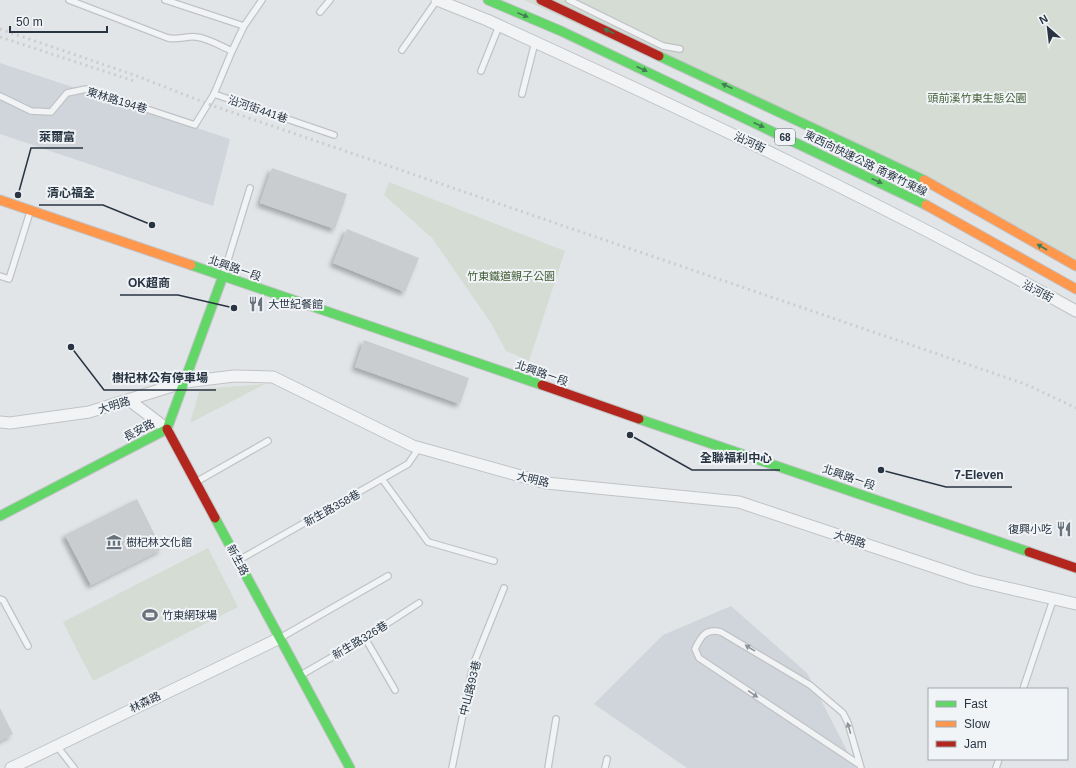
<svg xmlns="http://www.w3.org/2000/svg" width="1076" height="768" font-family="Helvetica,'Noto Sans TC',sans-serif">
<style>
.built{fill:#d0d5db}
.green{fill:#d4dcd3}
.building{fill:#cacdd0;filter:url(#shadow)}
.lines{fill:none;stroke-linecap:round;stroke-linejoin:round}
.lane-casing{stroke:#c0c3c6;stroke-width:8}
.street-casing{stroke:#c0c3c6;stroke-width:13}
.fast-casing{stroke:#c0c3c6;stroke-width:11}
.slow-casing{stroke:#c0c3c6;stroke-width:11}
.jam-casing{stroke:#c0c3c6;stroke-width:11}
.lane{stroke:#f2f3f4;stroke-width:5.5}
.street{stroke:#f2f3f4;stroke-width:11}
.fast{stroke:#63d668;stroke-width:9}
.slow{stroke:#ff974d;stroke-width:9}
.jam{stroke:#b3261e;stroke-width:9}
.rail{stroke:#cbcdcf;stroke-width:3;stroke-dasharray:2 4;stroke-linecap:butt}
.oneway{fill:#437d53}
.oneway2{fill:#8d949b}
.labels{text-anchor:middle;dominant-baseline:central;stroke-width:4;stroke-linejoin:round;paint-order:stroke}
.shield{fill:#f0f4f7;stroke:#646e78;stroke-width:1}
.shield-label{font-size:10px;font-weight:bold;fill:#283442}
.park-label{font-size:11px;fill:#425e35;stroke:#f0f4f7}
.street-label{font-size:11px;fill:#283442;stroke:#f0f4f7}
.poi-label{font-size:11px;fill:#283442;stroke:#f0f4f7;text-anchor:start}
.leader{fill:none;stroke:#283442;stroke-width:1.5}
.callout-dot{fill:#283442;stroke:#f0f4f7;stroke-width:1.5}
.callout-label{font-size:12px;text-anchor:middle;font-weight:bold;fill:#283442;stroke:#f0f4f7;stroke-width:4;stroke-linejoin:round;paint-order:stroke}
</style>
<defs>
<filter id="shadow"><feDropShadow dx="-3.5" dy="3.5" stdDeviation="2" flood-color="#0004"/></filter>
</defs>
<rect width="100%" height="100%" fill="#e2e5e8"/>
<!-- built -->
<g class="built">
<polygon points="0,63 230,139 213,206 0,134"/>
<polygon points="731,606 807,673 856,768 687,768 594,704 663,635"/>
</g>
<!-- green -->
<g class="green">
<polygon points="524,0 1076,0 1076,262 935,187"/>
<polygon points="389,182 565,251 529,361 506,351 491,323 432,238 384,195"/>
<polygon points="265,384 190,423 200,389"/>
<polygon points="208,548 238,607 93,681 63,622"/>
</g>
<!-- building -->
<g class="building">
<polygon points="272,168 347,194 335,229 260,203"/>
<polygon points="347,229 419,258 405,292 333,263"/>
<polygon points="364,340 469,378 460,404 355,367"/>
<polygon points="137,499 162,549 91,585 65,535"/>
<polygon points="0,708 13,734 0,741"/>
</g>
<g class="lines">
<defs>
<g id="lane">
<path d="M 69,0 L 168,38 C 178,40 186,36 196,37 C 208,38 220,46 232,51"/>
<polyline points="165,0 244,26"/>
<polyline points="569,0 663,46 680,49"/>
<polyline points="320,12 330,0"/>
<polyline points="402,50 437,0"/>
<polyline points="481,71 499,26"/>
<polyline points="214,94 334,135"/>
<polyline points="522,94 535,42"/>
<polyline points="0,96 31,111 51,112 67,93 86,89 195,125 214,94 232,51 244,26 262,0"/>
<polyline points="0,276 9,279 30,212"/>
<polyline points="223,276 250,188"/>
<polyline points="382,479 428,542 494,561"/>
<polyline points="196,482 268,441"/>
<polyline points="239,560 408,464 419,448"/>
<polyline points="0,599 3,600 28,646"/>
<polyline points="280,638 388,576"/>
<polyline points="365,638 395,690"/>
<polyline points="301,675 365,638 419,603"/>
<polyline points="1023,689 1053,600"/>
<polyline points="56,745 74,768"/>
<path d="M 860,765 L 699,658 L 695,649 C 701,636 706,628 721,632 L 810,685 L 843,713 L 848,723 L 861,768"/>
<polyline points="452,768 473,665 504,588"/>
<polyline points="548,768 556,719"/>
<polyline points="605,768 607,759"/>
<polyline points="996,768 999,759"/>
</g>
<g id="street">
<path d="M 437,0 L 487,20 C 686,111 885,204 1076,311"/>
<polyline points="129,400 167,429"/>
<polyline points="0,422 10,423 89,412 185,382 234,376 273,377 413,446 546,483 739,502 973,580 1076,604"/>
<polyline points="11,768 280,638"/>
</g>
<g id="fast">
<polyline points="488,0 561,31 926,205"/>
<polyline points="659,56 924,180"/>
<polyline points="191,265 542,385"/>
<polyline points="639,419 1029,552"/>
<polyline points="0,516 167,429 223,276"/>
<polyline points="215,518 350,768"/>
</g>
<g id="slow">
<polyline points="924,180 1076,266"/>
<polyline points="0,200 191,265"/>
<polyline points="926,205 1076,289"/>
</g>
<g id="jam">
<polyline points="541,0 659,56"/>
<polyline points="542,385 639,419"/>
<polyline points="167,429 215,518"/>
<polyline points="1029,552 1076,568"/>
</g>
</defs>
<!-- lane casing -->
<use href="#lane" class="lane-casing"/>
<!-- street casing -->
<use href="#street" class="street-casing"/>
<!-- fast casing -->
<use href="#fast" class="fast-casing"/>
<!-- slow casing -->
<use href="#slow" class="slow-casing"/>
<!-- jam casing -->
<use href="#jam" class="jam-casing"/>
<!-- lane -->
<use href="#lane" class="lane"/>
<!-- street -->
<use href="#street" class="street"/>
<!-- fast -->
<use href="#fast" class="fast"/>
<!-- slow -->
<use href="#slow" class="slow"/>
<!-- jam -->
<use href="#jam" class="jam"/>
<!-- rail -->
<g class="rail">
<polyline points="0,29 137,76 208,104 1025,384 1076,408"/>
<polyline points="0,37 134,81"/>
</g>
</g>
<!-- one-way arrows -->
<defs><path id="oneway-solid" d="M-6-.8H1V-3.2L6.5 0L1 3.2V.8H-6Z"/></defs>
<g class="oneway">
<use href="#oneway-solid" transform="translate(523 15) rotate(23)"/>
<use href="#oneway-solid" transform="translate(609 31) rotate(-155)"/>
<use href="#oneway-solid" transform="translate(642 69) rotate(25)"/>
<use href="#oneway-solid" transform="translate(727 86) rotate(-155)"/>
<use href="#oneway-solid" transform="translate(759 125) rotate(25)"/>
<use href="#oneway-solid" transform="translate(877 181) rotate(25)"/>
<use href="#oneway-solid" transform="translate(1042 247) rotate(-150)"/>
</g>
<g class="oneway2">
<use href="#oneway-solid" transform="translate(750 648) rotate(-148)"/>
<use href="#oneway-solid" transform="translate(753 694) rotate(34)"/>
<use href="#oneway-solid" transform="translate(849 728) rotate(-106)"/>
</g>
<!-- icons -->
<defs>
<symbol id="restaurant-bare" viewBox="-9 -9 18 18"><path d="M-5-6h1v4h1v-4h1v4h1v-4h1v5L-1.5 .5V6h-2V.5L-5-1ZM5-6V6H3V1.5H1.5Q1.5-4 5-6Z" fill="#69727c" stroke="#f0f4f7" stroke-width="2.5" paint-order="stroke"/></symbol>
<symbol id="museum-bare" viewBox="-9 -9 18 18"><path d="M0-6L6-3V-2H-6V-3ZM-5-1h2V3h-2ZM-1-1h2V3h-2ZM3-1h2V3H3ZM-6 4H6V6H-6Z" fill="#69727c" stroke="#f0f4f7" stroke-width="2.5" paint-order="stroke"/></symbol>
<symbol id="stadium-bare" viewBox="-9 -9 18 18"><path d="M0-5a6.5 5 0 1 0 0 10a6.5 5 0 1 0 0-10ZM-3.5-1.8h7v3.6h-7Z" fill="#69727c" stroke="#f0f4f7" stroke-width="2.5" paint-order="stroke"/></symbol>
</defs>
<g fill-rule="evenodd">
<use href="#restaurant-bare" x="245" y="293" width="22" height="22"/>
<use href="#restaurant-bare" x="1053" y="518" width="22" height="22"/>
<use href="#museum-bare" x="103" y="531" width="22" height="22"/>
<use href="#stadium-bare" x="139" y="604" width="22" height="22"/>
</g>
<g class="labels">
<!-- shield labels -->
<rect class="shield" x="775" y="129" width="20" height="16" rx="3"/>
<g class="shield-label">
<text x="785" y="137">68</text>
</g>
<!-- park labels -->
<g class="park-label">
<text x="977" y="98">頭前溪竹東生態公園</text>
<text x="511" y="276">竹東鐵道親子公園</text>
</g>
<!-- street labels -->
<g class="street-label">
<text transform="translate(117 100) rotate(17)">東林路194巷</text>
<text transform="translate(258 109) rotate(19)">沿河街441巷</text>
<text transform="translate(750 142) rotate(25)">沿河街</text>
<text transform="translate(866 163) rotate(26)">東西向快速公路 南寮竹東線</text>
<text transform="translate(235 268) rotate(19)">北興路ㄧ段</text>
<text transform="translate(1038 291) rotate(28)">沿河街</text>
<text transform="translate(542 373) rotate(19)">北興路ㄧ段</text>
<text transform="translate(114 405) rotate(-17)">大明路</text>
<text transform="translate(139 430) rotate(-28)">長安路</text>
<text transform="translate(849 477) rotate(19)">北興路ㄧ段</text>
<text transform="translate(533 479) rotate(13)">大明路</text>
<text transform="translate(332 508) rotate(-29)">新生路358巷</text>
<text transform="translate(850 539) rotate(18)">大明路</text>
<text transform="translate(238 560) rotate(62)">新生路</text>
<text transform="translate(360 640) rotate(-31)">新生路326巷</text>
<text transform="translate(470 688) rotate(-76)">中山路93巷</text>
<text transform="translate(145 702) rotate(-26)">林森路</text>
</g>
<!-- poi labels -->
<g class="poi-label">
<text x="268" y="304">大世紀餐館</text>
<text x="1052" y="529" text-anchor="end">復興小吃</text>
<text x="126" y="542">樹杞林文化館</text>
<text x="162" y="615">竹東網球場</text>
</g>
</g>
<!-- callouts -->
<path class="leader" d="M18 195L31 148H83M152 225L103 205H39M234 308L178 295H120M71 347L104 390H216M630 435L692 470H780M881 470L946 487H1012"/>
<g class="callout-dot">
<circle cx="18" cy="195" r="4"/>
<circle cx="152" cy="225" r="4"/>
<circle cx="234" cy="308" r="4"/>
<circle cx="71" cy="347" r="4"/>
<circle cx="630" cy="435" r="4"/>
<circle cx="881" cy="470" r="4"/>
</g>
<g class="callout-label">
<text x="57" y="141">萊爾富</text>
<text x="71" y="197">清心福全</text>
<text x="149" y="287">OK超商</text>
<text x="160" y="382">樹杞林公有停車場</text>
<text x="736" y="462">全聯福利中心</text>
<text x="979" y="479">7-Eleven</text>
</g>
<!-- legend -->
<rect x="928" y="688" width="140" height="72" fill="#f0f4f7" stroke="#a0a7af"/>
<rect x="936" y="701" width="20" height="6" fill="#63d668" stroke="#a0a7af"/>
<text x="964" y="708" font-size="12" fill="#283442">Fast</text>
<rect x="936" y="721" width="20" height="6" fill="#ff974d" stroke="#a0a7af"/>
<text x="964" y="728" font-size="12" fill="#283442">Slow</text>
<rect x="936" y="741" width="20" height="6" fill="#b3261e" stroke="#a0a7af"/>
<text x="964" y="748" font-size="12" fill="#283442">Jam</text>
<!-- north arrow -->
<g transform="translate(1048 28) rotate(332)" stroke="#f0f4f7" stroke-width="3" paint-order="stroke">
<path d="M0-3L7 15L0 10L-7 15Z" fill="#283442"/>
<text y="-6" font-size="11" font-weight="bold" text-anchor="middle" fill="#283442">N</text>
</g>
<!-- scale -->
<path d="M10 26v6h97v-6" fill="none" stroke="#283442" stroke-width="2"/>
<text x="16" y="26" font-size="12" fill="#283442" stroke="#f0f4f7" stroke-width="3" paint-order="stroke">50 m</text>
</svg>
